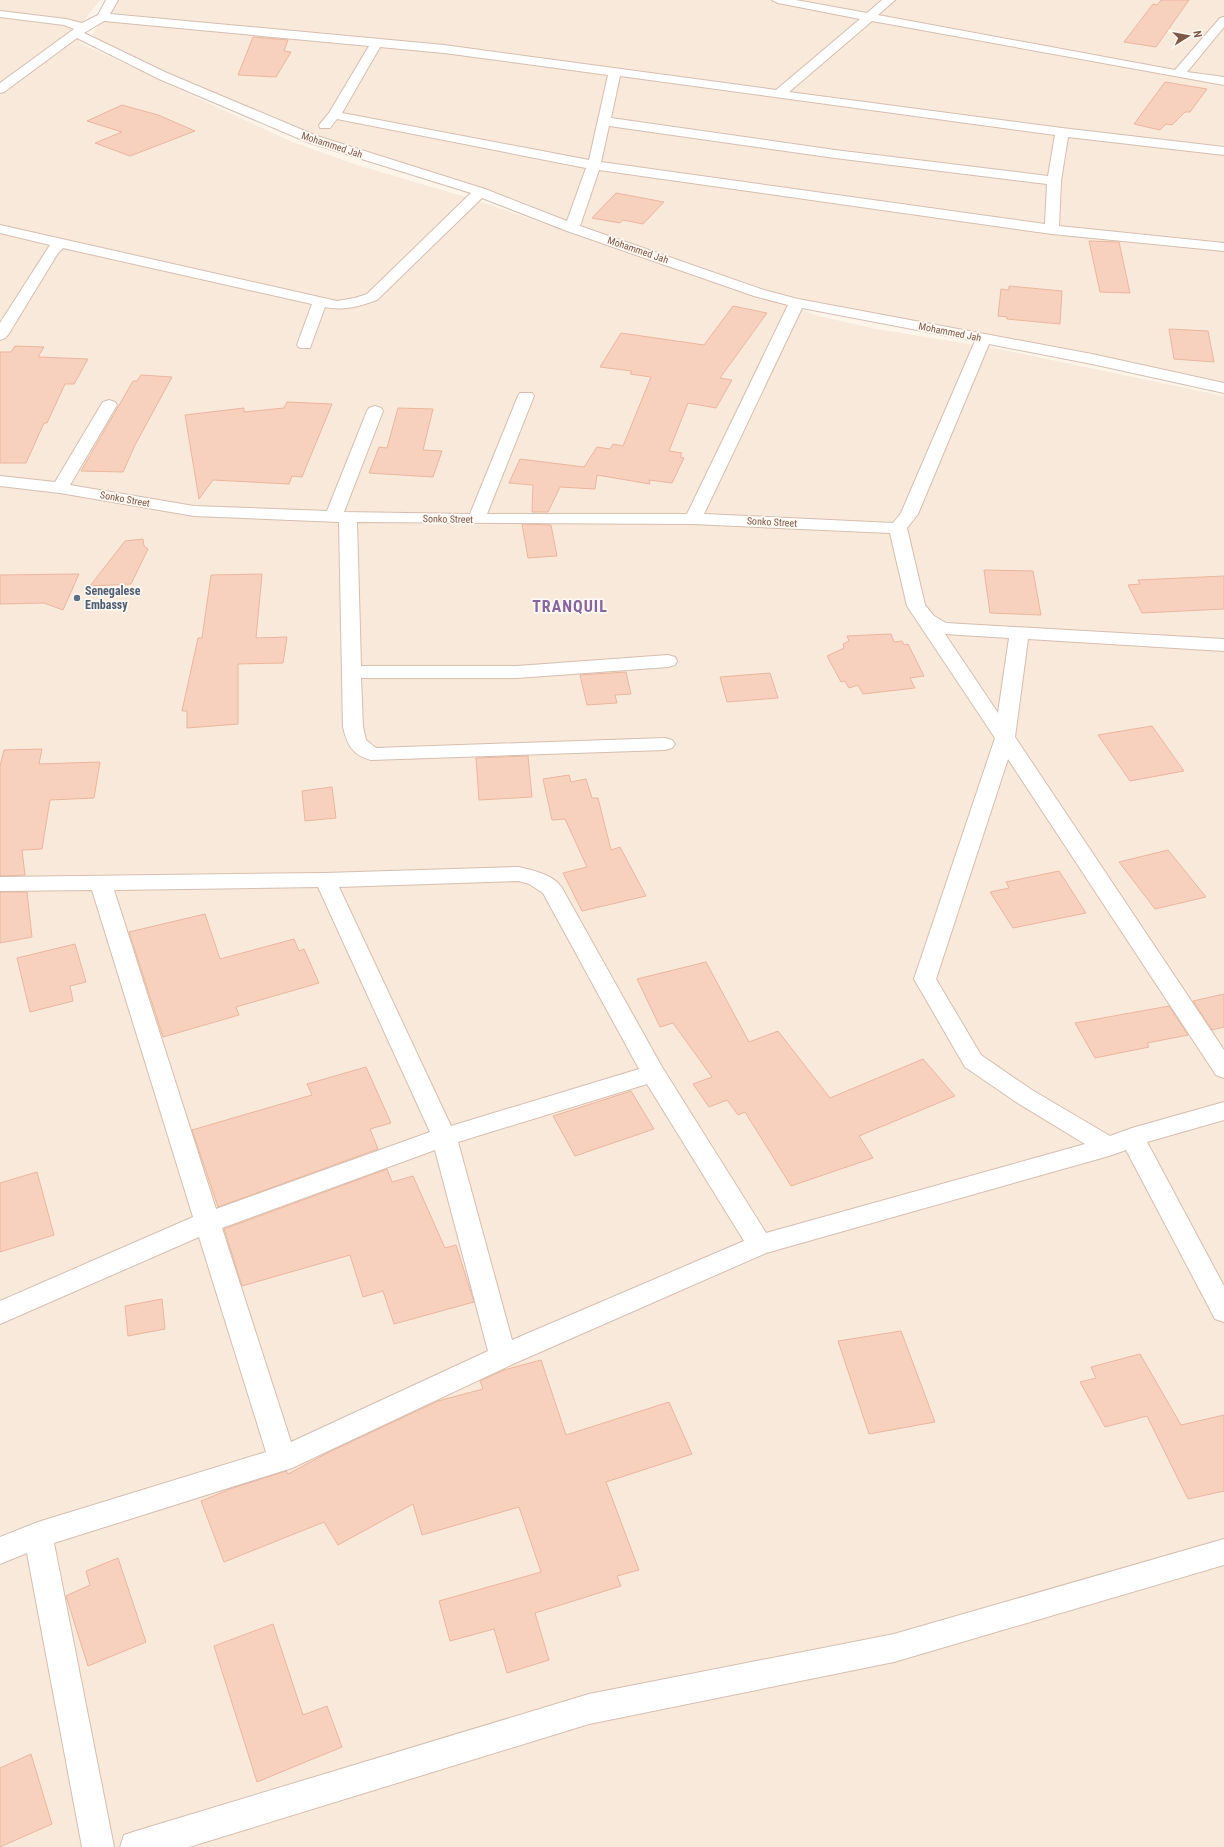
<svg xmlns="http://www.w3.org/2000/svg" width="1224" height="1847" font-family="'Roboto Condensed',sans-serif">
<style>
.residential{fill:#f9e9da}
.building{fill:#f7d1be;stroke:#ecb59d}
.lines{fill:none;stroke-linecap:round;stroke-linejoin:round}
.minor-casing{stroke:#d5beb0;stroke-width:2}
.minor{fill:#fff;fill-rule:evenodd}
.service-dot{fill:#5c6f8a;stroke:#fff9f2;stroke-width:1.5}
.labels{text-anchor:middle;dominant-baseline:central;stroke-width:3.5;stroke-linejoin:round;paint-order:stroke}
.far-street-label{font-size:10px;fill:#7d5849;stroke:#fff9f2}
.service-label{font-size:12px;font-weight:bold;fill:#4e5e75;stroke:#fff9f2;text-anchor:start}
.district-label{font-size:16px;font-weight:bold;letter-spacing:1px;fill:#8865a0;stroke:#fff9f2}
</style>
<rect width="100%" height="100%" fill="#fef5ea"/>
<!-- residential -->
<g class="residential">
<polygon points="0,0 100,0 75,32 80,43 290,141 357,165 466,197 819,316 876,329 994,348 1224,396 1224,1847 0,1847"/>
<polygon points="114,0 1224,0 1224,388 839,311 673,262 405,169 238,106 106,44 92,35"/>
</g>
<!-- building -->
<g class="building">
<polygon points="1161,0 1189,0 1156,47 1124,42 1153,4 1157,5"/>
<polygon points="253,37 288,40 284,51 291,52 276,77 238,75"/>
<polygon points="1165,82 1207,89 1190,112 1185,112 1172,125 1166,124 1160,130 1134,124"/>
<polygon points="122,105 158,115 195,131 130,156 95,143 122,132 87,121"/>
<polygon points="616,193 664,202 643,224 623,220 620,223 592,218"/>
<polygon points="1089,241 1119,242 1130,293 1100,292"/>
<polygon points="1009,286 1062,291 1060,324 1007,319 1007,317 998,316 1001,289 1009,290"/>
<polygon points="733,306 767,313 720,378 732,380 716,408 688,403 669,451 682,453 680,457 684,458 672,483 649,480 650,484 597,475 595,489 560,487 548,512 532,512 533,485 509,483 520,459 584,467 597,447 610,449 613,444 623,446 651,377 630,374 632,371 600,367 621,333 704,345"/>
<polygon points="1169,329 1208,331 1214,362 1174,359"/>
<polygon points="15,346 44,347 38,357 88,359 74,384 65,384 47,423 44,423 26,463 0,463 0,352 11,352"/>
<polygon points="141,375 172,377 135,445 123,472 81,471 133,381 137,381"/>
<polygon points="287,402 332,404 302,477 292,476 289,484 213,480 199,499 185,415 244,408 244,412 284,408"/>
<polygon points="398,408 433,409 423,450 442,451 433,477 369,473 379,447 387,448"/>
<polygon points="522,524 551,525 557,556 528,558"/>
<polygon points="143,539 144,546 148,549 131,584 90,586 125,541"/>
<polygon points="984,570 1033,571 1041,615 990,613"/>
<polygon points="79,574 63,610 44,603 0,604 0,575"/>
<polygon points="262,574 256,638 287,637 283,663 238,664 238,724 187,728 187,711 182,711 198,638 202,638 211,575"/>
<polygon points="1224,576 1224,609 1142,613 1128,585 1140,584 1138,580"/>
<polygon points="891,634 894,642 902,641 904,645 908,644 924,676 910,678 915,688 863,694 858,685 849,688 845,681 841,682 827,656 844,648 843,644 849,641 847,636"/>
<polygon points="626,672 631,694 615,695 617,703 587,705 580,675"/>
<polygon points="770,673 778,698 727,702 720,677"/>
<polygon points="1152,726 1184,771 1130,781 1098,735"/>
<polygon points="42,749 39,764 100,762 94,798 50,800 42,849 22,850 25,875 0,876 0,766 4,750"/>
<polygon points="528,756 532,797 479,800 476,758"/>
<polygon points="569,775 571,782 586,779 592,798 598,798 611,850 620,847 646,896 582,911 563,873 587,867 565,819 552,820 543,779"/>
<polygon points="332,787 336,818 305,821 302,791"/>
<polygon points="1168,850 1206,897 1155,909 1119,862"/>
<polygon points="1059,871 1086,913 1013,928 990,892 1009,888 1006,882"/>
<polygon points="0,892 27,892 32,937 0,943"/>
<polygon points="205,914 220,959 294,939 299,951 304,949 319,983 236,1007 239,1015 163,1037 129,932"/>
<polygon points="75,944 86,982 70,986 73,1001 30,1012 17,958"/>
<polygon points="706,962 749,1042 778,1031 830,1098 923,1059 955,1096 859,1136 873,1158 791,1186 745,1112 738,1115 727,1100 709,1107 693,1084 712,1077 673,1023 660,1027 637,979"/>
<polygon points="1224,994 1224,1027 1212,1030 1193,1001"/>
<polygon points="1169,1006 1188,1035 1147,1043 1149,1047 1095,1058 1075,1023"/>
<polygon points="366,1067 391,1123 370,1129 378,1149 218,1207 192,1130 312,1095 307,1084"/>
<polygon points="631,1091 654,1129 575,1156 553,1116"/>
<polygon points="387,1169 392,1182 413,1176 445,1248 456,1245 474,1302 394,1324 383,1291 363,1297 350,1255 242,1286 224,1229"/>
<polygon points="37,1172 54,1235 0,1252 0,1183"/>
<polygon points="162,1299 165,1329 128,1336 125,1306"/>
<polygon points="901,1331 935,1422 869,1434 838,1341"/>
<polygon points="1140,1354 1181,1425 1224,1415 1224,1491 1188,1499 1147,1416 1105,1427 1080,1382 1096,1378 1091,1367"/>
<polygon points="541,1360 566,1435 669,1402 692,1454 606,1482 639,1570 617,1576 621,1586 535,1613 549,1660 507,1673 494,1629 450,1641 439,1601 541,1572 519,1507 422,1535 413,1504 338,1545 324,1522 224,1562 201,1501 233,1488 286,1471 288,1474 329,1452 438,1401 483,1389 480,1381 504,1370"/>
<polygon points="118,1558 146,1642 88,1666 66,1596 90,1585 86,1571"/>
<polygon points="273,1624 303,1715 327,1706 342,1747 257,1782 214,1646"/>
<polygon points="31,1754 52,1824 0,1847 0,1768"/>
</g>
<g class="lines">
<defs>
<g id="minor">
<path d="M 106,0 L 118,0 L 110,14 L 444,45 L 776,90 L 860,19 L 778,3 L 772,0 L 796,0 L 867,13 L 882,0 L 895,0 L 878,15 L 1175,70 L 1220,18 L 1224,17 L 1224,27 L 1187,72 L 1224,77 L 1224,85 L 872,21 L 789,92 L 1062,128 L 1224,147 L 1224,155 L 1068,137 L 1061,181 L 1059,226 L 1224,243 L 1224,251 L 1052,234 L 599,170 L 580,226 L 764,290 L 798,299 L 1092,354 L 1224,383 L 1224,393 L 1092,364 L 989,344 L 918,514 L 907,528 L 925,605 L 934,616 L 946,623 L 1224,639 L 1224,651 L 1028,639 L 1015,737 L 1224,1050 L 1224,1078 L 1216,1075 L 1008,759 L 936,979 L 981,1055 L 1032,1090 L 1110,1136 L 1132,1128 L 1224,1102 L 1224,1120 L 1147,1142 L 1224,1286 L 1224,1322 L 1215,1319 L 1126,1150 L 1109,1156 L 766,1253 L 513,1364 L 292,1468 L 54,1543 L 114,1847 L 82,1847 L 27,1553 L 0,1564 L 0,1537 L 38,1522 L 266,1452 L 199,1237 L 0,1324 L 0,1301 L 193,1217 L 92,890 L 0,891 L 0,877 L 325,873 L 519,867 C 534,871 553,874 562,888 L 662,1067 L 766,1233 L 1085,1144 L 1016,1102 L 965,1067 L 914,979 L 995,738 L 907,606 L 890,533 L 693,524 L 357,522 L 361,666 L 517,666 L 668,655 L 675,657 L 677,661 L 675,665 L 668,667 L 517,678 L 361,678 L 363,727 L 366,740 L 376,748 L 665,738 L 672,740 L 675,744 L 672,748 L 665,750 L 371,760 C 352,755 347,744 343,727 L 339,522 L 194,516 L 60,493 L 0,486 L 0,476 L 55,482 L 101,405 L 103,402 L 109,400 L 115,402 L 117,405 L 70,485 L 194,506 L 327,511 L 367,411 L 369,408 L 375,406 L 381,408 L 383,411 L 344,512 L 470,514 L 518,396 L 520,393 L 532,393 L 534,396 L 487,514 L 687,514 L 788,305 L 754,296 L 567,231 L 482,198 L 377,300 C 360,306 344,311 325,307 L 310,348 L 300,348 L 297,345 L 312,304 L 63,248 L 58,253 L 8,335 L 5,338 L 0,340 L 0,323 L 50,245 L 0,233 L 0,225 L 337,301 L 355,298 L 367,294 L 471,193 L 307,142 L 159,79 L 77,38 L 4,92 L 0,93 L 0,83 L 74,29 L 64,25 L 0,17 L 0,11 L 66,19 L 82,23 L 98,15 ZM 104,21 L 369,46 L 329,113 L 319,125 L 320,128 L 330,128 L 337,119 L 586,168 L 567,221 L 485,189 L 317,136 L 167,73 L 84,33 ZM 380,47 L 444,53 L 608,75 L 589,160 L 342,113 ZM 620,76 L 1055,135 L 1048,176 L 835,150 L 611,118 ZM 609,126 L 835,158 L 1047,184 L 1045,224 L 601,162 ZM 802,308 L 975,341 L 901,513 L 893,523 L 704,514 ZM 945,634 L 1009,638 L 998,713 ZM 519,881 L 529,884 L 543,893 L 639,1069 L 451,1126 L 339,887 ZM 318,887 L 430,1132 L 216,1209 L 114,890 ZM 647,1084 L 744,1241 L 512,1340 L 458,1142 ZM 435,1150 L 488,1351 L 291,1442 L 222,1228 Z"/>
<polygon points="1224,1539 1224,1565 894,1662 589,1724 189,1847 120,1847 124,1835 136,1831 589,1694 894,1634"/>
</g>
</defs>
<!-- minor casing -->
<use href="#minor" class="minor-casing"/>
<!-- minor -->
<use href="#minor" class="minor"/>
</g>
<!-- markers -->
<circle class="service-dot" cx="77" cy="598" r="4"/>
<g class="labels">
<!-- far-street labels -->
<g class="far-street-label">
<text transform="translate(332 145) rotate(18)">Mohammed Jah</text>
<text transform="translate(638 250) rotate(19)">Mohammed Jah</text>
<text transform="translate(950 332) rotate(11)">Mohammed Jah</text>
<text transform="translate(125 499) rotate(10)">Sonko Street</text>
<text transform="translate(448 519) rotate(1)">Sonko Street</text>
<text transform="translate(772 522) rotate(3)">Sonko Street</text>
</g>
<!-- service labels -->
<g class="service-label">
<text x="85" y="591">Senegalese<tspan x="85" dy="14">Embassy</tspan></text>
</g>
<!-- district labels -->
<g class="district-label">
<text x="570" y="606">TRANQUIL</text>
</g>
</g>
<!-- north arrow -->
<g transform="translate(1188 36) rotate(79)" stroke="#fff9f2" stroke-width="3" paint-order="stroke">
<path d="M0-3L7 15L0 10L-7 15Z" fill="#7d5849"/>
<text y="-6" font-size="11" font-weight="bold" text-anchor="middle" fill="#7d5849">N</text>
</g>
</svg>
